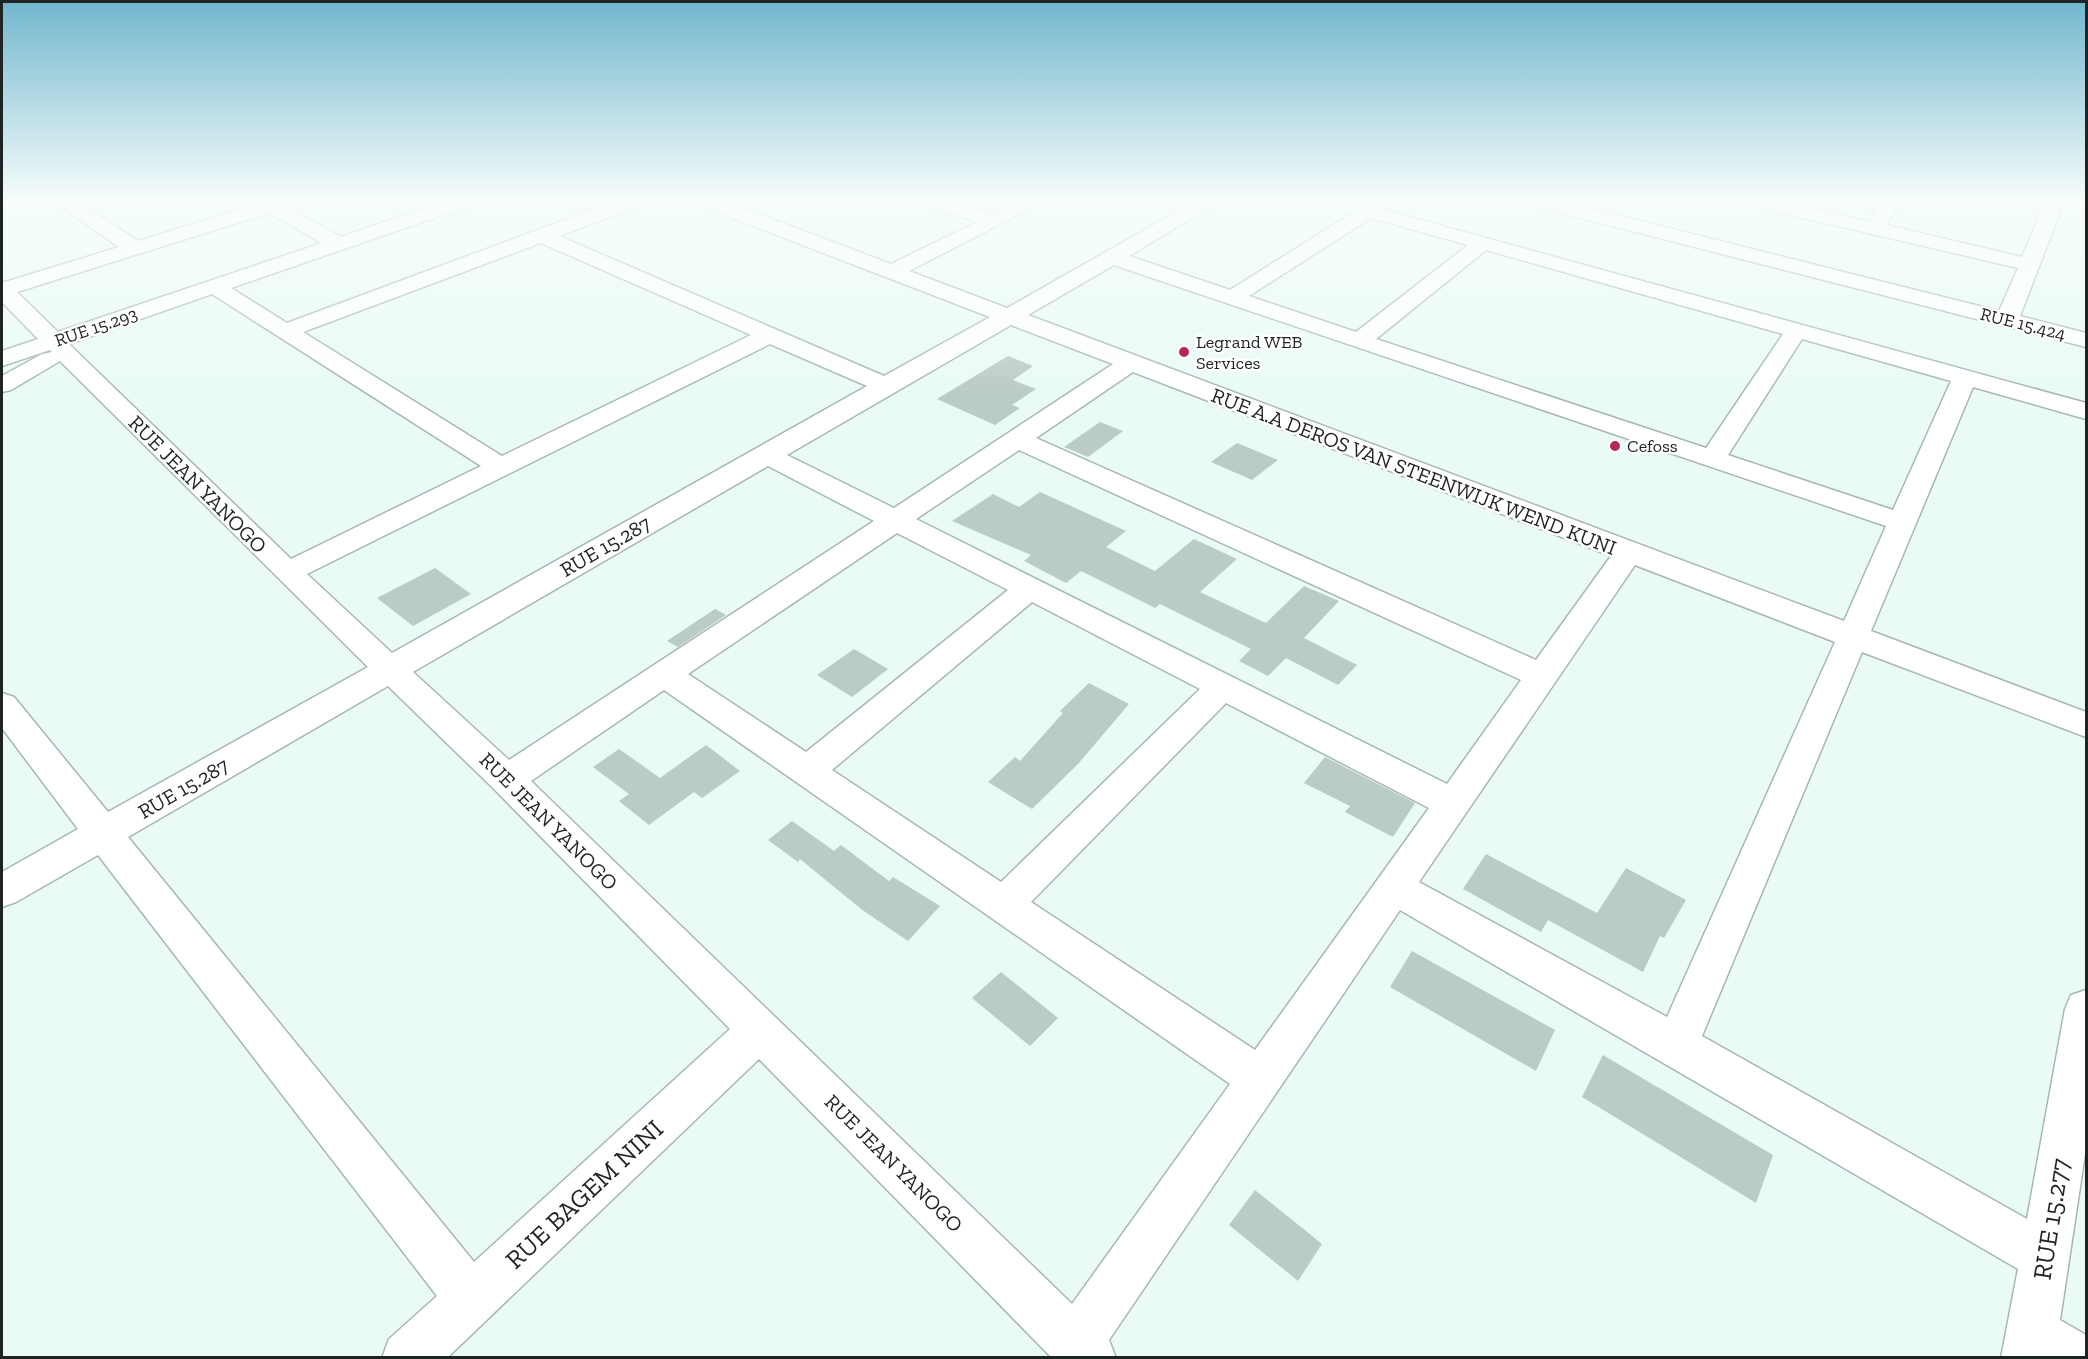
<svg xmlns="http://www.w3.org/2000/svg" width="2088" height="1359" font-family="'Zilla Slab',serif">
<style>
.building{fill:#bbcbc7}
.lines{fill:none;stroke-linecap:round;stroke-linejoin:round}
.minor-casing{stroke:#a7b7b3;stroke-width:3}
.minor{fill:#fff;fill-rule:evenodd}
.poi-dot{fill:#b52759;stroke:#fff;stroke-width:2}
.labels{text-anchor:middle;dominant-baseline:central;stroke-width:5;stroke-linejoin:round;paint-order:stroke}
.far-street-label{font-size:18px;fill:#1e2423;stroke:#fff}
.far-poi-label{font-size:18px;fill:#1e2423;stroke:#fff;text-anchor:start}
.street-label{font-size:21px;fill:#1e2423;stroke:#fff}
.near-street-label{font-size:26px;fill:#1e2423;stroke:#fff}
</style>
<rect width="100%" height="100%" fill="#eafbf6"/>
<!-- building -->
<g class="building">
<polygon points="1008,356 1033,366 1013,380 1036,389 1012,405 1020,408 995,425 937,399"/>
<polygon points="1100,422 1123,431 1088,457 1064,447"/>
<polygon points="1237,443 1278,460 1252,480 1211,462"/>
<polygon points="1040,492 1126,531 1106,547 1155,571 1194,539 1237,559 1200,592 1266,623 1304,586 1339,601 1304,638 1357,665 1338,685 1286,658 1268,676 1239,661 1251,649 1160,604 1155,608 1081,571 1066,583 1024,561 1031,555 952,521 993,494 1019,507"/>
<polygon points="435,568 471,594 413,626 377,598"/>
<polygon points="715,609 726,615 678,647 667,641"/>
<polygon points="854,649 888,669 852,697 817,675"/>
<polygon points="1089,683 1129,704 1078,764 1032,809 988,782 1015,757 1020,761 1063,713 1060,711"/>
<polygon points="706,745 740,771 702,798 694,792 649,825 619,801 629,794 593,767 619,749 660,778"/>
<polygon points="1325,757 1415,803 1393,837 1345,812 1350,806 1304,783"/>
<polygon points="792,821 834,851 841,845 889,881 893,877 940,906 908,941 861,909 800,859 798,862 768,840"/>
<polygon points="1486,854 1597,913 1626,868 1686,900 1664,938 1660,936 1643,972 1548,920 1541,932 1463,889"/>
<polygon points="1412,951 1555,1030 1536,1071 1390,987"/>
<polygon points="1001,972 1058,1018 1030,1046 972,998"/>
<polygon points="1603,1055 1773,1155 1756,1203 1582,1097"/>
<polygon points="1255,1190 1322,1244 1298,1281 1229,1225"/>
</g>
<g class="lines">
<defs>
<g id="minor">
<path d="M 55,202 L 78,202 L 138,241 L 255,205 L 253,202 L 277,202 L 341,237 L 442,202 L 471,202 L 469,206 L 231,288 L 287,323 L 613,202 L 641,202 L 639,206 L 559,236 L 884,376 L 990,317 L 701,206 L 699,202 L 727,202 L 891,264 L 977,222 L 930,206 L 928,202 L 957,202 L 992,215 L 1018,202 L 1043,202 L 909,271 L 1007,308 L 1194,202 L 1218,202 L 1129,256 L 1230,290 L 1370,202 L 1393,202 L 1384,210 L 2086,403 L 2086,419 L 1973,387 L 1871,631 L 2086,712 L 2086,737 L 1862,652 L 1702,1036 L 2027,1219 L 2065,1009 L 2071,995 L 2086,990 L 2086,1147 L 2060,1320 L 2086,1335 L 2086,1358 L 2001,1358 L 2018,1269 L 1400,910 L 1109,1340 L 1116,1358 L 1052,1358 L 759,1059 L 447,1358 L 382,1358 L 389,1339 L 437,1296 L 98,855 L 16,902 L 2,907 L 2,872 L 78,829 L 2,728 L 2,693 L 14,697 L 108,812 L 368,667 L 60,361 L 11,390 L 2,392 L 2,376 L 42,354 L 52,352 L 50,350 L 2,366 L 2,351 L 38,339 L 2,302 L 2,283 L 119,247 ZM 269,213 L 322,243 L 58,332 L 17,292 ZM 1371,218 L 1468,245 L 1356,332 L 1249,296 ZM 541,243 L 751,335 L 502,456 L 303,332 ZM 1486,250 L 1783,334 L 1706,448 L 1376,339 ZM 1114,265 L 1886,526 L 1844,621 L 1028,315 ZM 212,294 L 481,466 L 291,559 L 69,344 ZM 1011,325 L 1113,364 L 894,508 L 787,455 ZM 1802,339 L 1951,381 L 1893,510 L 1728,455 ZM 770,344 L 867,386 L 392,653 L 307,574 ZM 1133,372 L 1611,556 L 1536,660 L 1036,438 ZM 1019,450 L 1521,680 L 1447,784 L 916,519 ZM 768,466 L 874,521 L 509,760 L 413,672 ZM 897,533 L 1008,590 L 806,752 L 688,674 ZM 1635,565 L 1835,642 L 1667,1017 L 1419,882 ZM 1032,602 L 1200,689 L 1001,882 L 832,770 ZM 388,686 L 494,789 L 730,1029 L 474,1262 L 128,837 ZM 664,690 L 1230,1084 L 1072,1304 L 531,781 ZM 1226,703 L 1429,808 L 1255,1050 L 1031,902 Z"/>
<polygon points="1532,202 1565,202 1999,311 2018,268 1761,208 1752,202 1787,202 1869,222 1881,202 1900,202 1886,225 2022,257 2045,202 2064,202 2020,316 2086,333 2086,347 1534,206"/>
</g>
</defs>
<!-- minor casing -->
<use href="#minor" class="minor-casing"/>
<!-- minor -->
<use href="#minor" class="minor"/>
</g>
<!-- sky -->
<linearGradient id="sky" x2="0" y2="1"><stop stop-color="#71b6cd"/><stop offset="0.51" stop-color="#f6fdfb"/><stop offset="1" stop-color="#f6fdfb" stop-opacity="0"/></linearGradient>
<rect width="2088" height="393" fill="url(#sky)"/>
<!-- markers -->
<g class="poi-dot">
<circle cx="1184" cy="352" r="6"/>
<circle cx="1615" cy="446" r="6"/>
</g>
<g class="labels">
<!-- far-street labels -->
<g class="far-street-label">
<text transform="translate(2023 324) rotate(14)">RUE 15.424</text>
<text transform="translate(96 327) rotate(-19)">RUE 15.293</text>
</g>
<!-- far-poi labels -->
<g class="far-poi-label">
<text x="1196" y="342">Legrand WEB<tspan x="1196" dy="21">Services</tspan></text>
<text x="1627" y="446">Cefoss</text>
</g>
<!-- street labels -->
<g class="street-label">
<text transform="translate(1414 471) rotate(21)">RUE A.A DEROS VAN STEENWIJK WEND KUNI</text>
<text transform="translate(198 484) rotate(45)">RUE JEAN YANOGO</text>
<text transform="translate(605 546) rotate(-30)">RUE 15.287</text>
<text transform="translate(183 788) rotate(-30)">RUE 15.287</text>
<text transform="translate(549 821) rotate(45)">RUE JEAN YANOGO</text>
<text transform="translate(894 1163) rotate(45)">RUE JEAN YANOGO</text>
</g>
<!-- near-street labels -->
<g class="near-street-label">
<text transform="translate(584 1194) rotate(-43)">RUE BAGEM NINI</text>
<text transform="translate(2051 1219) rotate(-81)">RUE 15.277</text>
</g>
</g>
<!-- border -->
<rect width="2088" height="1359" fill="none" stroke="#1e2423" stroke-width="6"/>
</svg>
